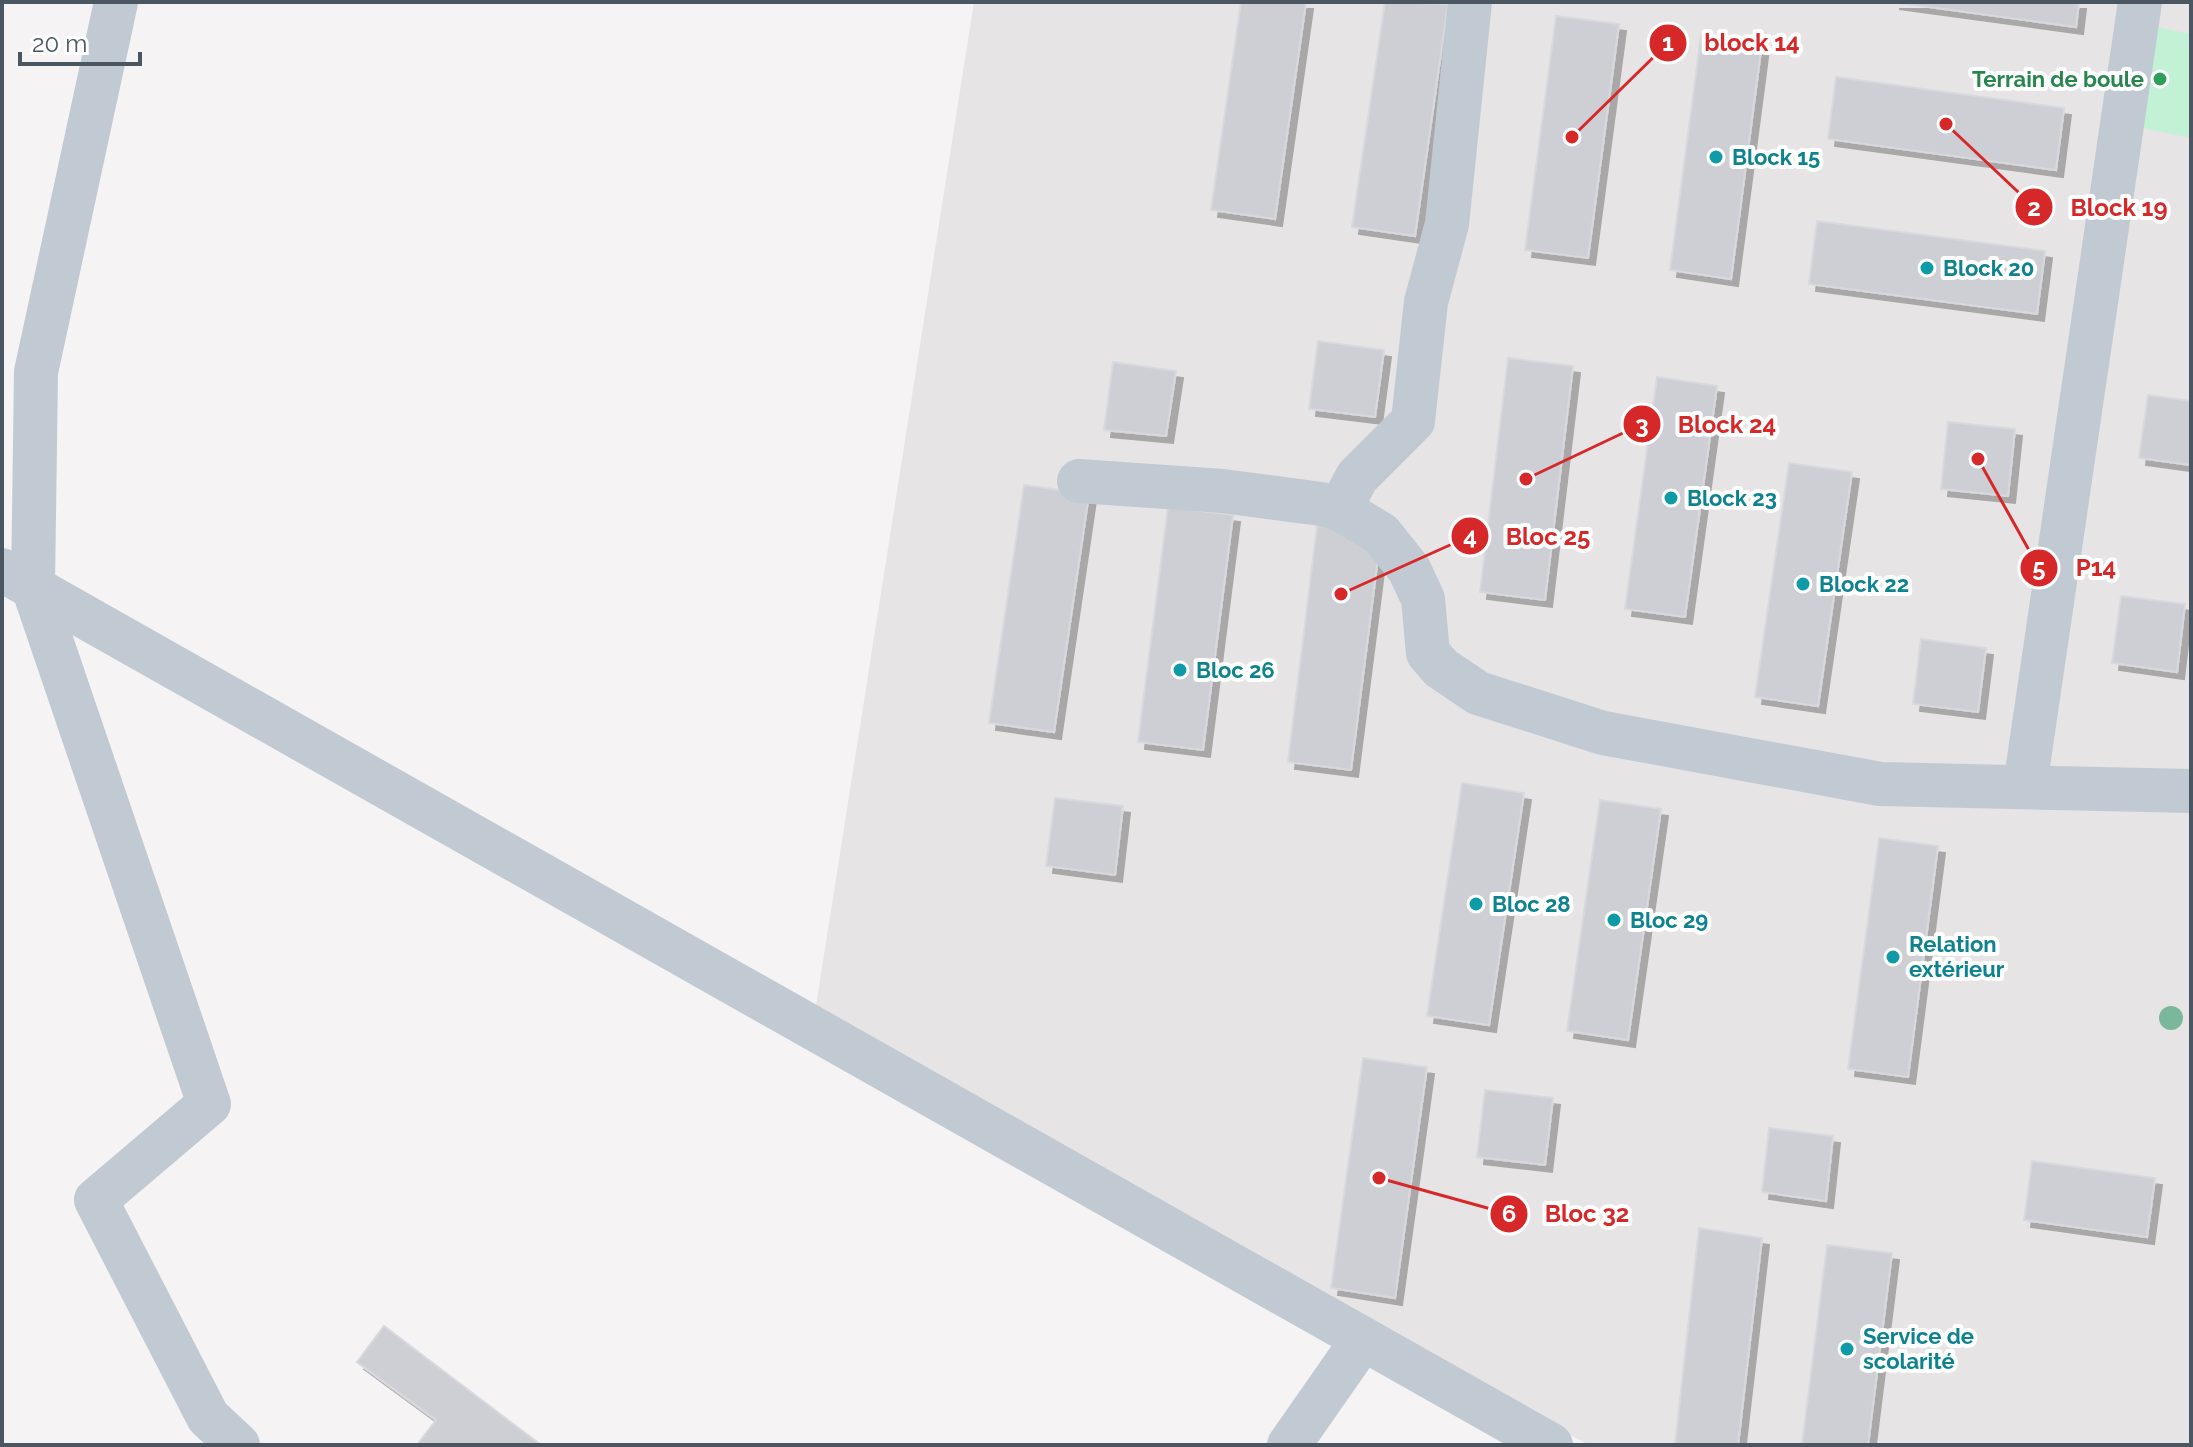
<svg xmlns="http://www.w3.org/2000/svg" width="2193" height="1447" font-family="Raleway,sans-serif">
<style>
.education{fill:#e6e4e5}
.green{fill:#c3f1d5}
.building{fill:#cdcfd5;stroke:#d7d9de;stroke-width:2;filter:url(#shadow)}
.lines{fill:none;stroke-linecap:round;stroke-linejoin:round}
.minor{stroke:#c1cad2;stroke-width:44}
.tree{fill:#7bb799}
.leisure-dot{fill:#2e9e5b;stroke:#fff;stroke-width:3}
.culture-dot{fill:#0f9aa8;stroke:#fff;stroke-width:3}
.labels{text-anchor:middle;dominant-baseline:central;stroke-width:8;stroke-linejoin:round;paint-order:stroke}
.leisure-label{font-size:22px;font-weight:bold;fill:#27864d;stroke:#fff;text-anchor:end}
.culture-label{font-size:22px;font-weight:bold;fill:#0d838f;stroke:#fff;text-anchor:start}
.leader{fill:none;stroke:#d62828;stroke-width:3}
.callout-dot{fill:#d62828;stroke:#fff;stroke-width:3}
.mark-label{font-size:24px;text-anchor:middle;font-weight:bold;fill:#fff}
.callout-label{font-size:24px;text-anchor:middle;font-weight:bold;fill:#d62828;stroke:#fff;stroke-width:8;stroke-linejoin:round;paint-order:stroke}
</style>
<defs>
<filter id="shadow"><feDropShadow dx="7" dy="7" stdDeviation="0" flood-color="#0004"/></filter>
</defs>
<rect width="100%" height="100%" fill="#f5f3f3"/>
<!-- education -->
<polygon class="education" points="974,2 2191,2 2191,1445 1589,1445 1319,1302 816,1006"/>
<!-- green -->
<polygon class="green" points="2137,23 2191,34 2191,138 2122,124"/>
<!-- building -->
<g class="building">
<polygon points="1241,2 1306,2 1275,219 1211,210"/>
<polygon points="1385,2 1448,4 1415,236 1352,227"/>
<polygon points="1892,2 2079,2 2076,27"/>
<polygon points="1556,16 1619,24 1588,258 1525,250"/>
<polygon points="1701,36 1762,43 1731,279 1670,270"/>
<polygon points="1836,77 2064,108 2056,170 1828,139"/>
<polygon points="1817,221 2045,251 2037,314 1809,284"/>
<polygon points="1318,341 1384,350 1375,417 1309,409"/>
<polygon points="1508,358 1573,366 1545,600 1480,592"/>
<polygon points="1113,362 1176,371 1166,436 1104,430"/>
<polygon points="1657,377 1717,386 1685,617 1625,609"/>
<polygon points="2148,395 2191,401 2191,465 2139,458"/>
<polygon points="1948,422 2015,429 2008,496 1941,489"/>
<polygon points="1789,463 1852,472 1818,706 1755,697"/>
<polygon points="1024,485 1089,494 1054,732 989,723"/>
<polygon points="1168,507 1233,515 1203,750 1138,742"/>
<polygon points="1317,526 1381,534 1351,770 1288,762"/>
<polygon points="2121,596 2185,604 2177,672 2112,663"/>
<polygon points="1921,639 1986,648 1978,712 1913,704"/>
<polygon points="1462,783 1524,793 1489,1025 1427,1016"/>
<polygon points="1055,798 1123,806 1115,875 1046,866"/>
<polygon points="1600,800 1661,809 1628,1040 1567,1031"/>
<polygon points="1879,838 1938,846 1908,1077 1848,1069"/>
<polygon points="1363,1058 1427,1067 1395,1298 1331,1288"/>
<polygon points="1485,1090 1553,1098 1545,1165 1477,1157"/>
<polygon points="1769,1128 1833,1136 1826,1201 1762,1192"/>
<polygon points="2032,1161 2155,1178 2147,1237 2024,1220"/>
<polygon points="1699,1228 1762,1238 1738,1445 1675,1445"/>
<polygon points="1827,1245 1892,1253 1868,1445 1802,1445"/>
<polygon points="384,1326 541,1445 417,1445 436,1420 357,1362"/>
</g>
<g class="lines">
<!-- minor -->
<g class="minor">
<polyline points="116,2 36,372 33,587 209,1104 96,1200 208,1417 238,1445"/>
<polyline points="1079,481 1223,491 1321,504 1340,509 1381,534 1409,569 1423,599 1428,653 1441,668 1478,693 1603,733 1880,784 2191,791"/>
<polyline points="1340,509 1357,477 1413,421 1426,302 1447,224 1470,2"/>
<polyline points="2,570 1551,1445"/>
<polyline points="2025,786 2140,2"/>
<polyline points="1289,1445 1363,1339"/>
</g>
</g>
<!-- trees -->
<circle class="tree" cx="2171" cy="1018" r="12"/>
<!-- markers -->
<circle class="leisure-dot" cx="2160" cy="79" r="8"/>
<g class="culture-dot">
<circle cx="1716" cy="157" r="8"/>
<circle cx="1927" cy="268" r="8"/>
<circle cx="1671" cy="498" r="8"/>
<circle cx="1803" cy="584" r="8"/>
<circle cx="1180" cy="670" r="8"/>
<circle cx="1476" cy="904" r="8"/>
<circle cx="1614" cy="920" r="8"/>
<circle cx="1893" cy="957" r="8"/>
<circle cx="1847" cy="1349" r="8"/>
</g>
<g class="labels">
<!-- leisure labels -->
<g class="leisure-label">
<text x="2144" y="79">Terrain de boule</text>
</g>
<!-- culture labels -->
<g class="culture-label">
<text x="1732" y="157">Block 15</text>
<text x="1943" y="268">Block 20</text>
<text x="1687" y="498">Block 23</text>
<text x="1819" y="584">Block 22</text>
<text x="1196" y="670">Bloc 26</text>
<text x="1492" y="904">Bloc 28</text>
<text x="1630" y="920">Bloc 29</text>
<text x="1909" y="944">Relation<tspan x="1909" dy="25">extérieur</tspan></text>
<text x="1863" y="1336">Service de<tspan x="1863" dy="25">scolarité</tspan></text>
</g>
</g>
<!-- callouts -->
<path class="leader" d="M1572 137L1668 43M1946 124L2034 207M1526 479L1642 424M1341 594L1470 536M1978 459L2039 568M1379 1178L1509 1214"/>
<g class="callout-dot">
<circle cx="1572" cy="137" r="8"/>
<circle cx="1946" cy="124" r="8"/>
<circle cx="1526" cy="479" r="8"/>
<circle cx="1341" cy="594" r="8"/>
<circle cx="1978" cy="459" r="8"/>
<circle cx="1379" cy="1178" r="8"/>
<circle cx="1668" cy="43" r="20"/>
<circle cx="2034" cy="207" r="20"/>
<circle cx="1642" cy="424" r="20"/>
<circle cx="1470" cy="536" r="20"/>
<circle cx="2039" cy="568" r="20"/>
<circle cx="1509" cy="1214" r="20"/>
</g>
<g class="mark-label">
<text x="1668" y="51">1</text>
<text x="2034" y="216">2</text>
<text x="1642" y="433">3</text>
<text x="1470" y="545">4</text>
<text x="2039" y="576">5</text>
<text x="1509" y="1222">6</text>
</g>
<g class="callout-label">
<text x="1752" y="51">block 14</text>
<text x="2119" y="216">Block 19</text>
<text x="1727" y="433">Block 24</text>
<text x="1548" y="545">Bloc 25</text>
<text x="2096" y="576">P14</text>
<text x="1587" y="1222">Bloc 32</text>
</g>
<!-- border -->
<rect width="2193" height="1447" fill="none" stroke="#4a5661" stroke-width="8"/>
<!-- scale -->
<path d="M20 52v12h120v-12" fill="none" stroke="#4a5661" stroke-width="4"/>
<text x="32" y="52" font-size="24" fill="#4a5661" stroke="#ffffff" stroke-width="6" paint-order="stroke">20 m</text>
</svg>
